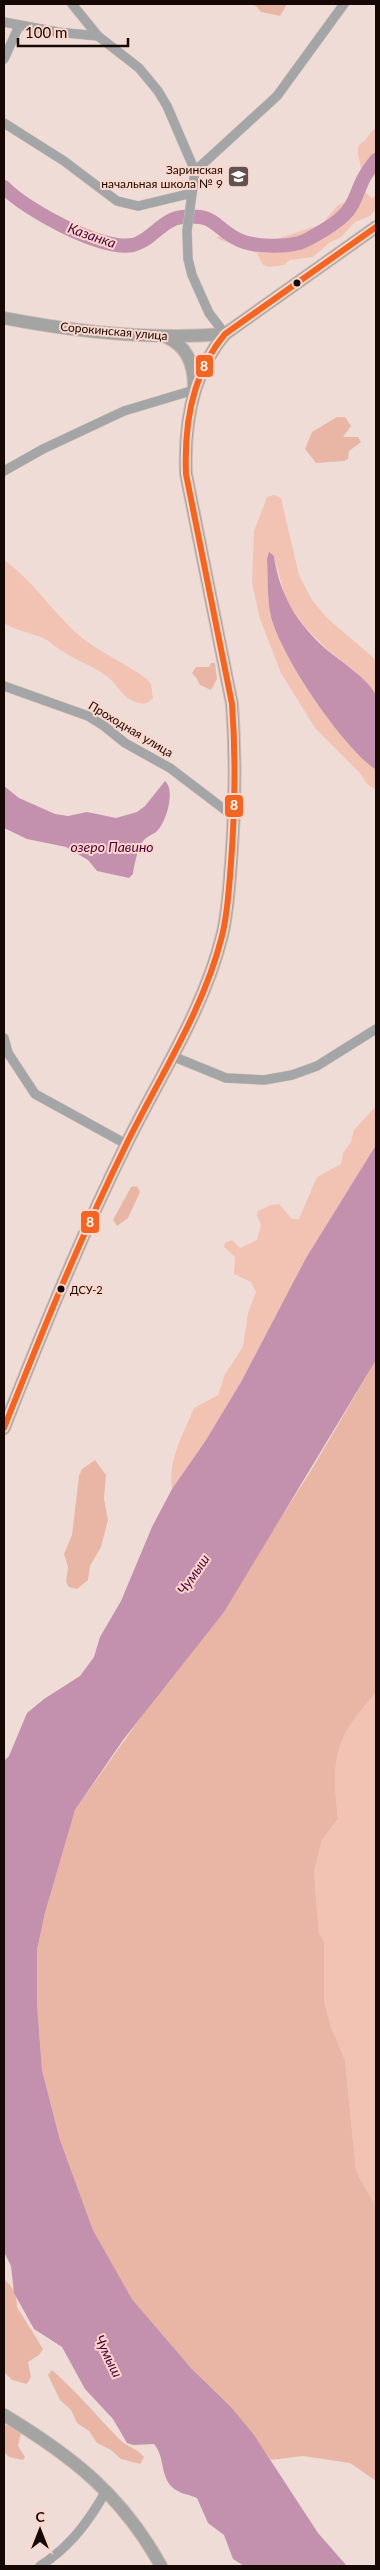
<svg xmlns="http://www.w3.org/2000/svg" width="380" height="2570" font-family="Lato,sans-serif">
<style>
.green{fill:#f2c2b3}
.forest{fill:#e9b6a6}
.water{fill:#c390ae}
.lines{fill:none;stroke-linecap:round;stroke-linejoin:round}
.river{stroke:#c390ae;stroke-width:14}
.street-casing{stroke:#cbbbb6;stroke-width:10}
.secondary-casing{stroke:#cbbbb6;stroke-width:14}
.street{stroke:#a4a5a6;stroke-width:9}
.secondary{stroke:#a4a4a3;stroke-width:12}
.bus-1-casing{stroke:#fad6cb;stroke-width:10}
.bus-1{stroke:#f26522;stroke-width:6}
.bus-dot{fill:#160805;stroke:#fad6cb;stroke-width:2}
.labels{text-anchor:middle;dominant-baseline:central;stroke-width:4;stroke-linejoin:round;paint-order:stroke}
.bus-label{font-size:11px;fill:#160805;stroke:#fad6cb;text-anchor:start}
.poi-label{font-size:12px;fill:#160805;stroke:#fad6cb;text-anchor:end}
.street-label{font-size:12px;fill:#160805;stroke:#fad6cb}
.water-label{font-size:14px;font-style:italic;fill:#500041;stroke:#fad6cb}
.line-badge{stroke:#fad6cb;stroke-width:2}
.badge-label{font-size:14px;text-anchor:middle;font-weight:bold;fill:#fff}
</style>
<rect width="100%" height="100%" fill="#f0dcd6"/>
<!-- green -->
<g class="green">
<path d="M 376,128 L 376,174 L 365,185 L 366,193 L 372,198 L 376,195 L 376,209 L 370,216 L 355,222 L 341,237 L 329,243 L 313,257 L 290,260 L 284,265 L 270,267 L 263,265 L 257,253 L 216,238 L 231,232 L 240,233 L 254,239 L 274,240 L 322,224 L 337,206 L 350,200 C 352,189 361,177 361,169 C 361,160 355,154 359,145 C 367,141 368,133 376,128 Z"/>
<path d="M 274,495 L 281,498 L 299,575 L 312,600 L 327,618 L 376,660 L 376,696 L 356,672 L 328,650 L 305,627 L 286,600 L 274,556 L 269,553 L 267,559 C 268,578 267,599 271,617 C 282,658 341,745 376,770 L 376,790 L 367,784 L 360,773 L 315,728 L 281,673 L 260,619 L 252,583 L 254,531 L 267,497 Z"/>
<path d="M 4,560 C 32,580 50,608 75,632 C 96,651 124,662 147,679 L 151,684 L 153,698 C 149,702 146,705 140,703 C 122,699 120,687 108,677 C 94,666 77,661 62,651 C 55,647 50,641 43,638 C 29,632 18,631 4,623 Z"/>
<path d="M 376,1106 L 376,1145 L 306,1258 L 241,1382 L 206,1440 L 172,1489 C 168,1458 183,1436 194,1408 L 218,1395 L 225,1374 L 243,1347 L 248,1313 L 256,1292 L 251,1282 L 234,1274 L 235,1257 L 224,1247 L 225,1243 L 232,1240 L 240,1248 L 257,1240 L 261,1225 L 257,1215 L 258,1211 L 271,1205 L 279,1204 L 292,1219 L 299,1219 L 317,1177 L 341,1164 L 343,1153 L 351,1142 L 354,1130 Z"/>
<path d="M 376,1692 L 376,2207 L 356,2171 L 345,2060 L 331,2027 L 324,2001 L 324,1942 L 319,1933 L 314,1871 L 322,1840 L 338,1819 C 335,1790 331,1759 346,1732 C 354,1718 366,1705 376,1692 Z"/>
</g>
<!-- forest -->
<g class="forest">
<polygon points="248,4 287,4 280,16 261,12 256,6"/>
<polygon points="337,417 345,417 351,426 343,437 358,437 361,442 349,451 348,459 344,461 316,463 305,449 312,432"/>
<polygon points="211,663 215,663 217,679 211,690 200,685 197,679 192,673 196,667 209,667"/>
<polygon points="137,1186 140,1192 128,1218 117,1226 113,1220 131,1187"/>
<path d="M 376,1360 L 376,1692 C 366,1705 354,1718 346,1732 C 331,1759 335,1790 338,1819 L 322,1840 L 314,1871 L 319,1933 L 324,1942 L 324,2001 L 331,2027 L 345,2060 L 356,2171 L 376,2207 L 376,2481 L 350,2463 L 303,2456 L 271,2460 L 231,2407 L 191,2368 L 132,2299 L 93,2230 L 60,2140 L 42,2070 L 37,2003 L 37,1950 L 45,1913 L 75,1810 L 266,1541 L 312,1469 Z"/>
<polygon points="95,1460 106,1475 104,1498 108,1520 101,1547 90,1566 88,1580 77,1589 69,1587 66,1582 68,1567 64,1554 72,1535 79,1476 82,1469"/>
<path d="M 4,2279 C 13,2287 17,2295 17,2307 L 43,2349 L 39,2355 L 28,2362 L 31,2377 L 27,2384 L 12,2380 L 4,2372 Z"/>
<path d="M 52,2370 C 76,2391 97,2416 119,2439 C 127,2447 137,2448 144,2457 L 140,2464 L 121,2459 L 111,2450 L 97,2443 L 89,2431 L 77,2423 L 71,2410 L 60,2400 L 48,2375 Z"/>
<polygon points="12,2424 18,2427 21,2433 18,2446 25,2457 23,2460 9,2457 4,2452 4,2426"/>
</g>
<!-- water -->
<g class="water">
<path d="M 269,552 L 274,556 C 279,594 298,625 327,650 C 339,660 373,682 376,697 C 380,713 376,751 376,770 C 341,745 282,658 271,617 C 267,599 268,578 267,559 Z"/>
<path d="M 165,781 C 176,790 166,824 156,832 C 150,836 145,837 141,844 C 137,853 134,865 133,874 L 129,878 L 97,871 L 88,860 L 66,847 L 27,839 L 4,828 L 4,786 L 19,798 L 55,814 L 68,816 L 87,812 L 116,818 L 137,812 L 145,806 Z"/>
<path d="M 376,1145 L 376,1360 L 224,1612 L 123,1740 L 75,1810 L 45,1913 L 37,1950 L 37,2003 L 42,2070 L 60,2140 L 93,2230 L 132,2299 L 191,2368 L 231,2407 L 254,2435 L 318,2533 L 347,2566 L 244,2566 L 233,2559 L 224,2535 L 208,2523 L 197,2498 C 188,2494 179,2494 172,2487 C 160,2475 165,2457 154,2444 L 133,2445 L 127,2443 L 113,2419 L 85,2389 L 62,2347 L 34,2329 L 14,2293 L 11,2266 L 4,2252 L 4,1761 L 9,1756 L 27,1713 L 44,1699 L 80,1676 L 94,1657 L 100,1637 L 121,1601 L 152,1527 L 172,1489 L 206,1440 L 241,1382 L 306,1258 Z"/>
</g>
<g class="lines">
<!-- river -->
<path class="river" d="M 4,187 C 26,210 101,251 133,245 C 151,241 162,219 182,217 C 218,214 212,227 239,240 C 254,247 283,247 299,243 C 309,240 337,223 344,215 C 354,206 356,194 362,182 C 365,174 371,167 376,160"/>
<defs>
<g id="street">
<polyline points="72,4 98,36"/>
<polyline points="4,22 57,32 98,36 139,68 158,91 167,106 195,171 187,231 188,259 192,275 209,313 225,334"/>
<polyline points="4,59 19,26"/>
<polyline points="4,123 64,161 117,201 138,206 192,193"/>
<polyline points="195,171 277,96 344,4"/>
<polyline points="4,471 43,449 124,411 194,390"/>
<polyline points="4,686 88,716 104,726 125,743 170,768 233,816"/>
<polyline points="4,1038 8,1053 35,1094 126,1144"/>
<polyline points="172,1056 226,1078 264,1080 292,1075 317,1066 376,1029"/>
<path d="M 40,2566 C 70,2547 89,2521 106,2491"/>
</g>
<g id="secondary">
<path d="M 4,318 C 76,332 152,340 225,334"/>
<path d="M 168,338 C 188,347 194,366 194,387"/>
<path d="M 4,1428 C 42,1332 81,1236 127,1143 C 160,1076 204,1009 222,936 C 228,912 229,887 231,863 C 235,810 236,757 232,704 L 186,474 C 184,424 192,373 225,334 L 376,227"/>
<path d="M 4,2415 C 72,2456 122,2495 161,2566"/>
</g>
</defs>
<!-- street casing -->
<use href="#street" class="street-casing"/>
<!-- secondary casing -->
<use href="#secondary" class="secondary-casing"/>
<!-- street -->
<use href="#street" class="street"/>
<!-- secondary -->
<use href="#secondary" class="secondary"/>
<defs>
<path id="bus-1" d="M 4,1428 C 42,1332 81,1236 127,1143 C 160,1076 204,1009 222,936 C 228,912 229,887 231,863 C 235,810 236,757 232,704 L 186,474 C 184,424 192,373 225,334 L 376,227"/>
</defs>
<!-- bus-1 casing -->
<use href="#bus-1" class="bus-1-casing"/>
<!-- bus-1 -->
<use href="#bus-1" class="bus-1"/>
</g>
<!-- icons -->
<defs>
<symbol id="school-square" viewBox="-11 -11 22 22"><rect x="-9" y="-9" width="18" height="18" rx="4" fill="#62524e" stroke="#fad6cb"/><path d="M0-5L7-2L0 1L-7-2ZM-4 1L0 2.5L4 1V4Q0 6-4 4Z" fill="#fff"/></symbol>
</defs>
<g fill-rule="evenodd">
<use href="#school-square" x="226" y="164" width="25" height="25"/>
</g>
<!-- markers -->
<g class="bus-dot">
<circle cx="297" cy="283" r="4.5"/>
<circle cx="61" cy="1289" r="4.5"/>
</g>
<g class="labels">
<!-- bus labels -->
<g class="bus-label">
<text x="70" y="1289">ДСУ-2</text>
</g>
<!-- poi labels -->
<g class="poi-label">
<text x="223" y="169">Заринская<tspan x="223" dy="14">начальная школа № 9</tspan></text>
</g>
<!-- street labels -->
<g class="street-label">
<text transform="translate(114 331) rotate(5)">Сорокинская улица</text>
<text transform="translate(131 729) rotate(31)">Проходная улица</text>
</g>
<!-- water labels -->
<g class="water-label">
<text transform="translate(92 235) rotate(19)">Казанка</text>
<text x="112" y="846">озеро Павино</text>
<text transform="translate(193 1574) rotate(-55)">Чумыш</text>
<text transform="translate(109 2356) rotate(64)">Чумыш</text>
</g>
</g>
<g class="line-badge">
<rect x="195" y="354" width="19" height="24" rx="5" fill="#f26522"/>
<rect x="224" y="794" width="20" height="24" rx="5" fill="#f26522"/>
<rect x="80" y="1210" width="20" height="24" rx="5" fill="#f26522"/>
</g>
<g class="badge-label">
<text x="204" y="371">8</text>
<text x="234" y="810">8</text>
<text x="90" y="1227">8</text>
</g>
<!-- border -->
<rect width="380" height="2570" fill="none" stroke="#160805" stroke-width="10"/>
<!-- north arrow -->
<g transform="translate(40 2530)" stroke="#fad6cb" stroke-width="4" paint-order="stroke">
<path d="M0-4L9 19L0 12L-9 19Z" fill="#160805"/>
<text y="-8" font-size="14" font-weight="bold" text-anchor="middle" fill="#160805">С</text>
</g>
<!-- scale -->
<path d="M18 38v8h110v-8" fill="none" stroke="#160805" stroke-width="2.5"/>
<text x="25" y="38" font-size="15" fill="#160805" stroke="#fad6cb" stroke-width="4" paint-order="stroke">100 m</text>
</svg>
